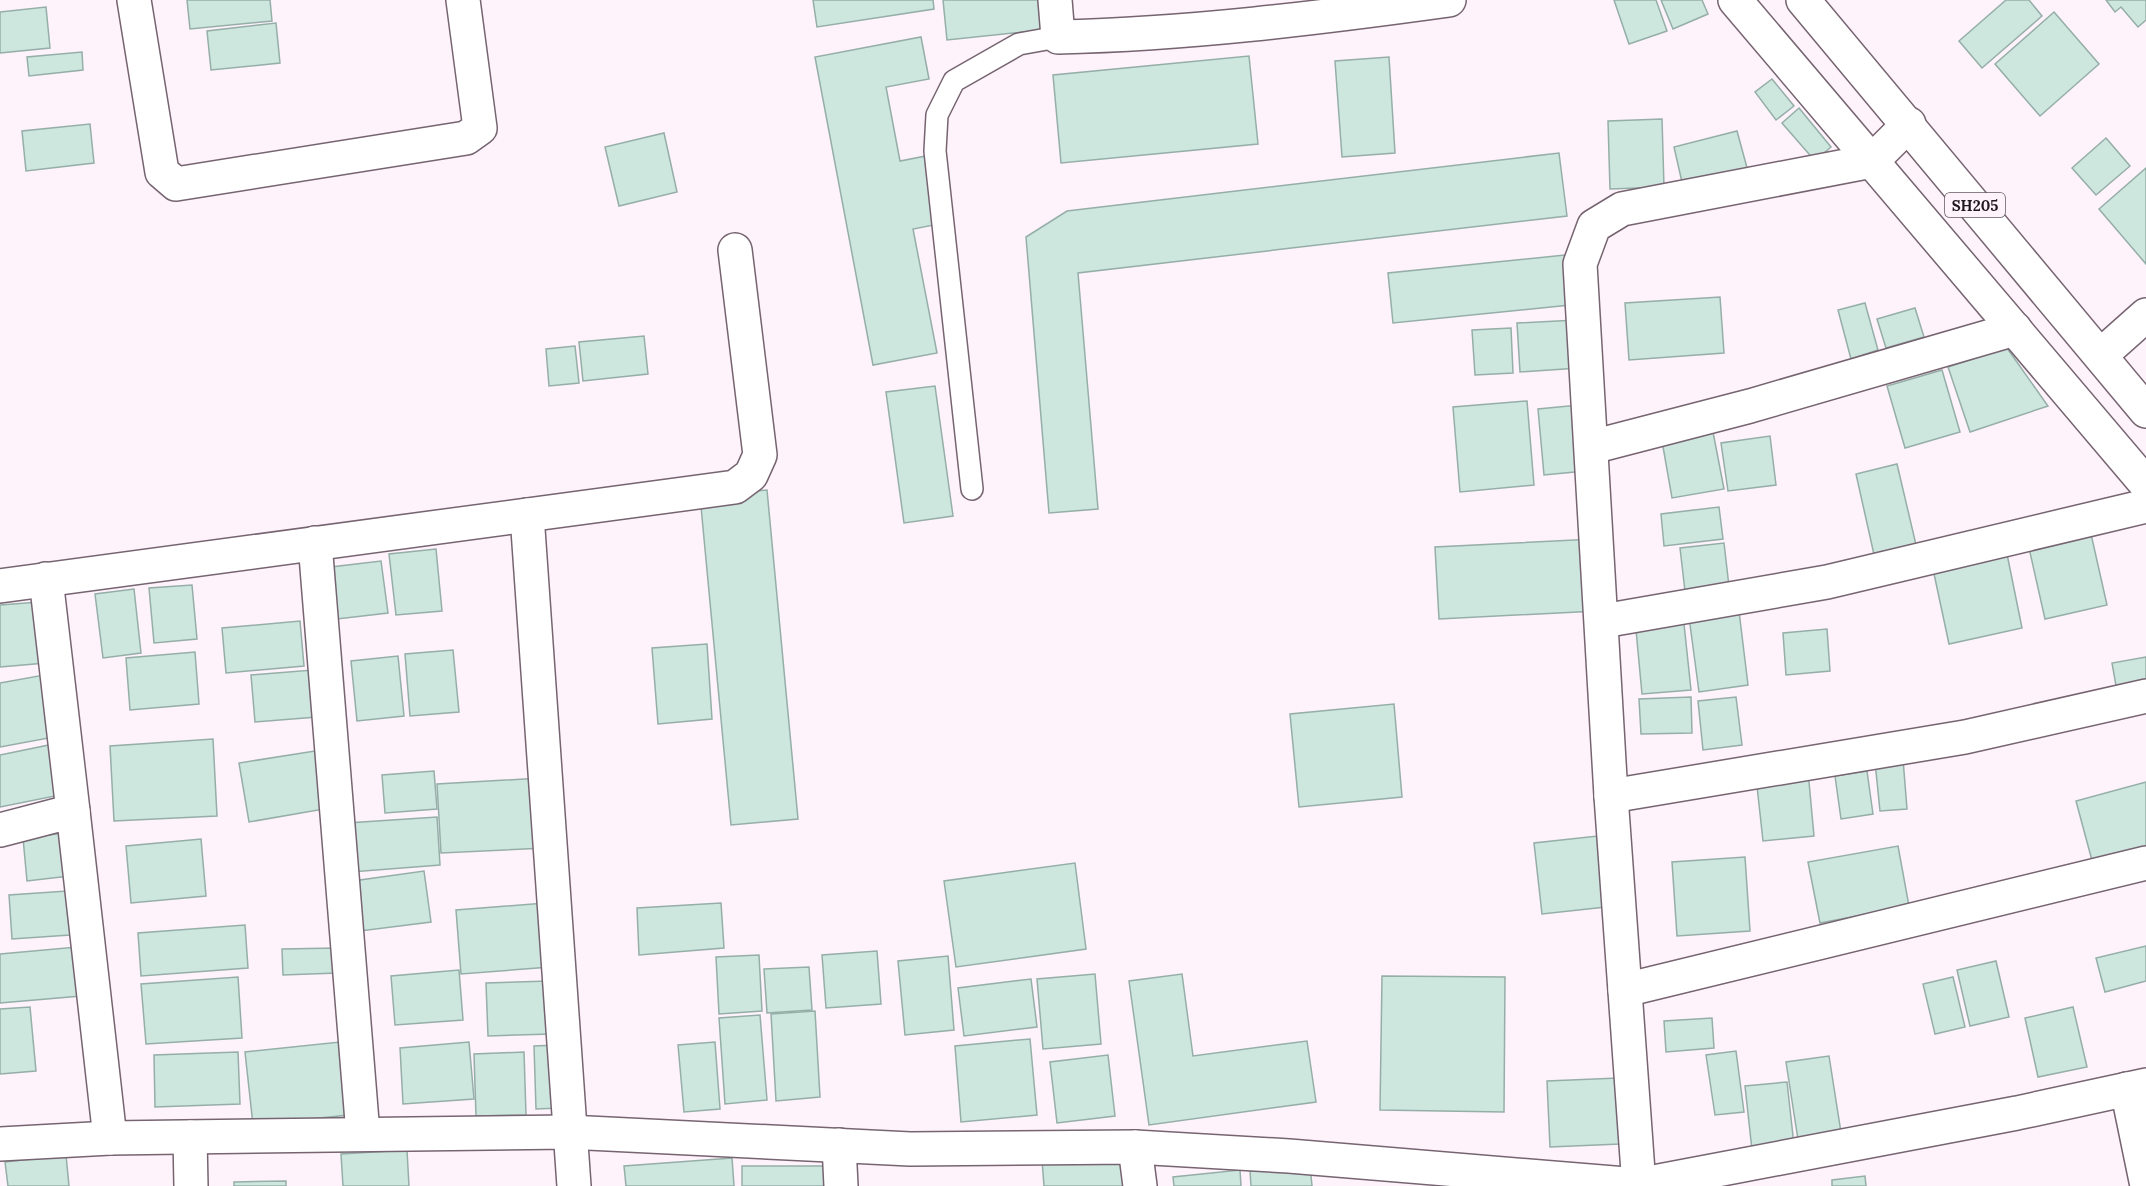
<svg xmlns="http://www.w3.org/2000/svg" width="2146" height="1186" font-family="Lora,serif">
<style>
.building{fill:#cde7df;stroke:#95aea7;stroke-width:1.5}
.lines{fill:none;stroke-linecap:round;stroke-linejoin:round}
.lane-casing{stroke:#766471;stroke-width:24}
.street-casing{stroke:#766471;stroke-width:36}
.primary-casing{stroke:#766471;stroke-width:36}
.lane{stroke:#fff;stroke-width:21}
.street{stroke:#fff;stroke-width:33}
.primary{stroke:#fff;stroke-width:33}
.labels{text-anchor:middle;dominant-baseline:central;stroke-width:6;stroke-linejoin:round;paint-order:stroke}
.shield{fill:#fef2fb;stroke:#625960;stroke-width:1.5}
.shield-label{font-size:15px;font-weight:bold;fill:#1f181d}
</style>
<rect width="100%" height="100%" fill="#fef2fb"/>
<!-- building -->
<g class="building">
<polygon points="187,0 270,0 272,21 190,29"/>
<polygon points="813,0 933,0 934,9 817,27"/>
<polygon points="943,0 1040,0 1043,30 947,40"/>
<polygon points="1614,0 1656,0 1667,31 1629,44"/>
<polygon points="1661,0 1702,0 1708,14 1673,29"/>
<polygon points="2006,0 2029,0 2042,16 1982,68 1959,41"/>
<polygon points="2106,0 2146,0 2146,20 2138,27 2121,7 2115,12"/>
<polygon points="46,7 50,48 0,53 0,12"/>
<polygon points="2054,12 2099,64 2040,116 1995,64"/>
<polygon points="276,23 280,63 211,70 207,31"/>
<polygon points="921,37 929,79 886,87 900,161 926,156 939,224 913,229 937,353 873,365 815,57"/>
<polygon points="82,52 83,70 29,76 27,57"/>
<polygon points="1249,56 1258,144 1061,163 1053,75"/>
<polygon points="1389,57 1395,153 1342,157 1335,61"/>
<polygon points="1772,79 1794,106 1776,120 1755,92"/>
<polygon points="1799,108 1831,147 1815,161 1782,123"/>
<polygon points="1662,119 1664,187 1610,189 1608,121"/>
<polygon points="90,124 94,163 26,171 22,131"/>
<polygon points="1737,131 1749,175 1684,191 1674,147"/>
<polygon points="664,133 677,192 619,206 605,147"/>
<polygon points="2106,138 2130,166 2096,195 2072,168"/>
<polygon points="1559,153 1567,216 1078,273 1098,509 1049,513 1026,237 1067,211"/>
<polygon points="2146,168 2146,264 2099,209"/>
<polygon points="1575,254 1580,304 1393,323 1388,273"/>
<polygon points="1720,297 1724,353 1629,360 1625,303"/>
<polygon points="1865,303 1878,350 1851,359 1838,310"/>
<polygon points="1915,308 1924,337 1886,348 1877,319"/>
<polygon points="1576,320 1579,368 1520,372 1517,323"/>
<polygon points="1511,328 1513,373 1475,375 1472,330"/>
<polygon points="644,336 648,374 583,381 579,342"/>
<polygon points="575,346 579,383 549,386 546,349"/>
<polygon points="2007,348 2048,406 1970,432 1948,367"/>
<polygon points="1942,370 1960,432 1905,448 1887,386"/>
<polygon points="935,386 953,516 904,523 886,392"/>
<polygon points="1527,401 1534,485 1460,492 1453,407"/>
<polygon points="1579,405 1585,471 1544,475 1538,409"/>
<polygon points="1713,432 1724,489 1672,498 1662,441"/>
<polygon points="1770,436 1776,485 1728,491 1721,443"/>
<polygon points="1897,464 1917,549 1875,559 1856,474"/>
<polygon points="767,490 798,819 731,825 700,496"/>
<polygon points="1719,507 1723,539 1664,546 1661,514"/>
<polygon points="2091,534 2107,605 2045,619 2029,548"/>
<polygon points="1594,539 1597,611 1439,619 1435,547"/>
<polygon points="1724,543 1730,595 1686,600 1680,548"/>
<polygon points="436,549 442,611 396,615 389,554"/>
<polygon points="2007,554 2022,628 1949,644 1933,569"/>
<polygon points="381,561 388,613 337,619 331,567"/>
<polygon points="192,585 197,639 154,643 149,588"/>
<polygon points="134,589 141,653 103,658 95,594"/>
<polygon points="52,601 57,662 0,667 0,605"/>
<polygon points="1739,611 1748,685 1699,692 1689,617"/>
<polygon points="300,621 304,666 226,673 222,628"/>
<polygon points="1684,624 1691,690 1642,694 1636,630"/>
<polygon points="1827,629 1830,671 1786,675 1783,633"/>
<polygon points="707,644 712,719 658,724 652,648"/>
<polygon points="453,650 459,712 410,716 405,654"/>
<polygon points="195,652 199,704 130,710 126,658"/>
<polygon points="398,656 404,716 357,721 351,661"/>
<polygon points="2146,657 2146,692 2118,697 2112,663"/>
<polygon points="313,670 317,717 255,722 251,675"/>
<polygon points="55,673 65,735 0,747 0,683"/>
<polygon points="1691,697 1692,733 1641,734 1639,699"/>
<polygon points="1736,697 1742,745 1703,750 1698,701"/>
<polygon points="1394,704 1402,797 1299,807 1290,714"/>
<polygon points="213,739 217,816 114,821 110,746"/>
<polygon points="49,745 60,795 0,807 0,755"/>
<polygon points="321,750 330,808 249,822 239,763"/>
<polygon points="1903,759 1907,809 1880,811 1875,762"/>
<polygon points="434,771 437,809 385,813 382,775"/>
<polygon points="1808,771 1814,836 1763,841 1756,777"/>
<polygon points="1867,771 1873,814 1841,819 1835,776"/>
<polygon points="541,778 545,848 441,853 437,784"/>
<polygon points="2146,782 2146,854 2094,868 2076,801"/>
<polygon points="437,817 440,865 351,872 347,823"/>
<polygon points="73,832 78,875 27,881 23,838"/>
<polygon points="1607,835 1615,906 1542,914 1534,843"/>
<polygon points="201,839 206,896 131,903 126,846"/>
<polygon points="1898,846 1909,906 1820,923 1808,862"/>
<polygon points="1745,857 1750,931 1677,936 1672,862"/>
<polygon points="1075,863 1086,949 956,967 944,881"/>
<polygon points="424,871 431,922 360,931 353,881"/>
<polygon points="67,891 70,935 12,939 9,895"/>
<polygon points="545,903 550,967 461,974 456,910"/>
<polygon points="721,903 724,948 639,955 637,908"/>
<polygon points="245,925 248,968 141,976 138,933"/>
<polygon points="2146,946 2146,981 2105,992 2096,958"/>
<polygon points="77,947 81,996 0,1003 0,954"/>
<polygon points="336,948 337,973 283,975 282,949"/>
<polygon points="877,951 881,1004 826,1008 822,955"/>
<polygon points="759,955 762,1011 719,1014 716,957"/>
<polygon points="948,956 954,1030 905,1035 898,961"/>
<polygon points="1996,961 2009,1017 1970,1026 1957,970"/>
<polygon points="809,967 812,1010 767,1013 764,969"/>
<polygon points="459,970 463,1020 395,1025 391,976"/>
<polygon points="1095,974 1101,1044 1043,1049 1037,979"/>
<polygon points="1182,974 1193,1056 1307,1041 1316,1102 1149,1125 1129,981"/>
<polygon points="1382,976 1505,977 1504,1112 1380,1110"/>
<polygon points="238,977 242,1038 146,1044 141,984"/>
<polygon points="1953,977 1965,1027 1935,1034 1923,984"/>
<polygon points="1031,979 1037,1027 964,1036 958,988"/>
<polygon points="549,981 551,1034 488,1036 486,983"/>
<polygon points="30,1007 36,1071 0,1074 0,1009"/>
<polygon points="2073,1007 2087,1067 2038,1077 2025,1018"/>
<polygon points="815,1011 820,1097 776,1101 771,1014"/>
<polygon points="760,1015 767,1100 725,1104 719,1018"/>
<polygon points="1712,1018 1714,1048 1666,1052 1664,1021"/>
<polygon points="1030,1039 1037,1115 961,1122 955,1046"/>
<polygon points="340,1042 348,1115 253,1125 245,1052"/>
<polygon points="469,1042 474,1099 403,1104 400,1048"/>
<polygon points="715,1042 720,1109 684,1112 678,1045"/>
<polygon points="558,1045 559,1108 536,1109 534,1046"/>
<polygon points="1736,1051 1744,1112 1715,1115 1706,1055"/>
<polygon points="238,1052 240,1104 155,1107 154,1055"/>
<polygon points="524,1052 526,1115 476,1116 474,1054"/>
<polygon points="1108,1055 1115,1116 1057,1123 1050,1062"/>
<polygon points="1829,1056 1842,1139 1799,1146 1786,1062"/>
<polygon points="1618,1078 1620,1144 1550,1147 1547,1081"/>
<polygon points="1787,1082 1794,1145 1752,1150 1745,1086"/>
<polygon points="407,1150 409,1186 343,1186 341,1154"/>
<polygon points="1125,1153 1127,1186 1044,1186 1042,1160"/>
<polygon points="66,1155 69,1186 8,1186 5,1162"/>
<polygon points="732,1158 734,1186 626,1186 624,1166"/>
<polygon points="1310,1165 1312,1186 1251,1186 1250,1171"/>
<rect x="742" y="1166" width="83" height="20"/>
<polygon points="1240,1170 1241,1186 1174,1186 1173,1177"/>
<polygon points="1865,1176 1866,1186 1832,1186 1832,1180"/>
<polygon points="286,1181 286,1186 234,1186 234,1182"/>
</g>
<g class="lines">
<defs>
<polyline id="lane" points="972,489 935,151 937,115 954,81 1019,44 1058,37"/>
<g id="street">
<polyline points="134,0 162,172 176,184 466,138 480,128 463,0"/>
<path d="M 1055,0 L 1058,37 C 1188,34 1319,18 1449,0"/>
<polyline points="2101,355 2146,315"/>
<polyline points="1592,447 1750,406 2015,329"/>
<polyline points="527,515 735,487 751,475 760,455 735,250"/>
<polyline points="315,543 363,1134"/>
<polyline points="46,579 73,811"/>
<polyline points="0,586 527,515 574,1186"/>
<polyline points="1603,621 1827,582 2146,506"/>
<polyline points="1611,796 1965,737 2146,696"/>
<polyline points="0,830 73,811 110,1138"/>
<polyline points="1625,990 2146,863"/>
<polyline points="2127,1089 2146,1181"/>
<polyline points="190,1137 191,1186"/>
<polyline points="0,1144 110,1138 568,1132 910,1149 1135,1147 1289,1156 1638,1185 2017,1113 2146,1085"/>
<polyline points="839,1145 841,1186"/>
<polyline points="1135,1147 1140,1186"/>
<polyline points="1639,1186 1611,796 1580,264 1594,226 1622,209 1872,161 1909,124"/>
</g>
<g id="primary">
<polyline points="1735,0 2146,484"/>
<polyline points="1803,0 2146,411"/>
</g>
</defs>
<!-- lane casing -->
<use href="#lane" class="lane-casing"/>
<!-- street casing -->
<use href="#street" class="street-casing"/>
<!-- primary casing -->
<use href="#primary" class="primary-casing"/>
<!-- lane -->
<use href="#lane" class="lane"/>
<!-- street -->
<use href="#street" class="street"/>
<!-- primary -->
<use href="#primary" class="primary"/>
</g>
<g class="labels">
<!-- shield labels -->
<rect class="shield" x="1945" y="193" width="60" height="24" rx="4.5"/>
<g class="shield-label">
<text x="1975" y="205">SH205</text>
</g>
</g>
</svg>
